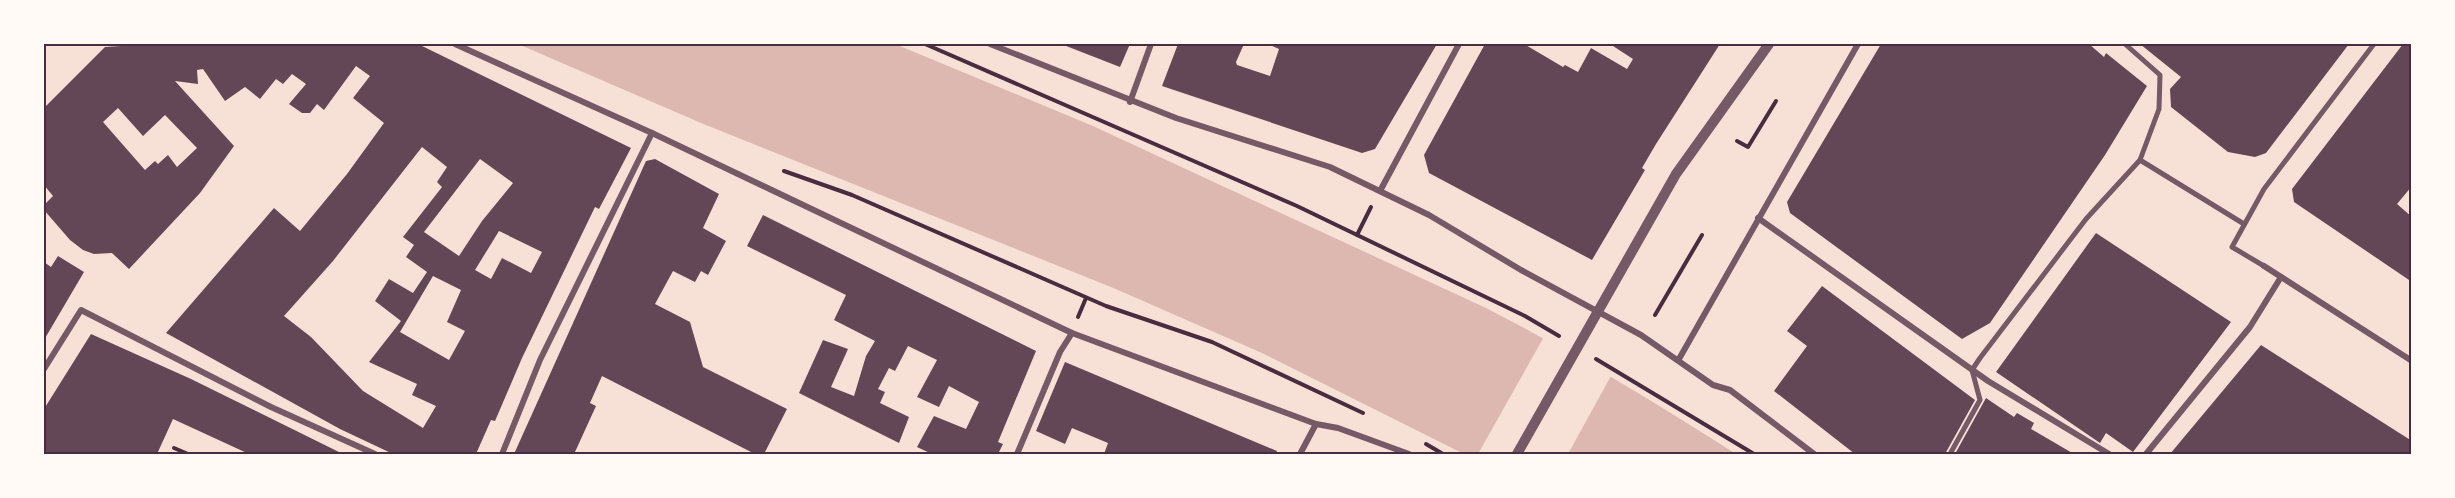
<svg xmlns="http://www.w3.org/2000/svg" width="2455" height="498" font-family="Montserrat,sans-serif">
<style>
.water{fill:#dcb8b0}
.pier{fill:#f7e1d7}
.building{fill:#644757;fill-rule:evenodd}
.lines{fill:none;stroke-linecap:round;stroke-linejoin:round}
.path{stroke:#4a2c40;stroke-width:4}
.pedestrian{stroke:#755966;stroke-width:5}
.minor{stroke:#755966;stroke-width:6}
.tertiary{stroke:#755966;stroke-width:10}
.neatline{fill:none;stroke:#4a2c40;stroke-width:2}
</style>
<rect width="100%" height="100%" fill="#f7e1d7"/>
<!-- water -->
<path class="water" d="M 518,44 L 895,44 L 1093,126 L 1486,308 C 1572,352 1655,402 1736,454 L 1464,454 L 1262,353 L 1111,287 L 701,123 Z"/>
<!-- pier -->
<polygon class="pier" points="1545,335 1612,374 1568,454 1478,454"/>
<!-- building -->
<g class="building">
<path d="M 153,44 L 418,44 L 631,148 L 599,209 L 595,207 L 522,358 L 495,421 L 491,420 L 476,454 L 393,454 L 340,429 L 166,333 L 274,208 L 300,231 L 347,174 L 384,123 L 353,98 L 370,76 L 356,66 L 324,110 L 317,104 L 310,113 L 302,113 L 289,104 L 306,84 L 292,74 L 283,84 L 276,79 L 260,99 L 245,87 L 225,101 L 203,69 L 197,70 L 198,84 L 175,81 L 234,146 L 200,193 L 129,269 L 112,253 L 94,254 L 83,250 L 70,240 L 44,210 L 44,205 L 53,196 L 44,185 L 44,108 L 105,47 ZM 118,108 L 143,136 L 165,115 L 197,148 L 177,167 L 168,155 L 158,164 L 155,161 L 145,170 L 103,122 ZM 422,147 L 447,167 L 437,182 L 442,187 L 403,237 L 414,245 L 406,257 L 427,272 L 413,293 L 389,279 L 375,301 L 401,321 L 369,362 L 417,384 L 412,395 L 436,406 L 423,428 L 363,391 L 311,337 L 284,316 L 333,261 ZM 480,159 L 513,183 L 482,221 L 459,256 L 424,232 ZM 499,231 L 542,252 L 531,273 L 502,258 L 491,279 L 475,270 ZM 433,276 L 461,290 L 447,322 L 465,331 L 449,360 L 400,332 Z"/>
<polygon points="1061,44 1130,44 1120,67"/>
<polygon points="1178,44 1244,44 1236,62 1237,65 1270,76 1279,49 1268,44 1437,44 1375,149 1362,153 1162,86"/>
<polygon points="1485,44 1524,44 1563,67 1565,65 1578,72 1591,48 1627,69 1633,59 1613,46 1615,44 1720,44 1656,144 1642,168 1645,170 1592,260 1429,173 1424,155"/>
<polygon points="1881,44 2089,44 2104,57 2106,53 2147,86 2105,155 1990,323 1962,339 1790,213 1787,202"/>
<polygon points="2140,44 2349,44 2266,153 2255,157 2228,152 2171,107 2170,89 2181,77"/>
<polygon points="2403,44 2412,44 2412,186 2397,204 2412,217 2412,282 2294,202 2292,189"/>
<polygon points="655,159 719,194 703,228 726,241 708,275 701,271 695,282 673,271 655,304 690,322 703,367 787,409 764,454 755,454 602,376 590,403 596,406 575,452 580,454 514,454 646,161"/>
<polygon points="763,215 1036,351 998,442 1003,444 998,454 932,454 917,447 934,416 966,429 979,402 949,386 939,407 917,397 937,360 908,346 895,371 889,368 878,389 885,392 880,403 909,417 899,443 799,393 823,340 848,349 831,387 854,396 866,356 875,341 834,320 846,295 747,246"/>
<polygon points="2096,233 2231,322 2133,452 2106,433 2100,443 1996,372"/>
<polygon points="58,256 84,272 44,340 44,262 51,267"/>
<polygon points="1822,286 1975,400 1945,454 1855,454 1774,391 1807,346 1787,331"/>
<polygon points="91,334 191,379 343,454 249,454 173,419 157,454 44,454 44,409"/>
<polygon points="2261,345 2412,441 2412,454 2170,454"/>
<polygon points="1065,362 1277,451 1276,454 1104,454 1108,443 1072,428 1065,444 1036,431"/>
<polygon points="1986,398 2014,417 2017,413 2034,423 2031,429 2074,454 1955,454"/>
</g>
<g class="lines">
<!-- path -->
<g class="path">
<polyline points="925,44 1297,206 1525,316 1559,336"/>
<polyline points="1737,141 1748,147 1776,101"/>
<polyline points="784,171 852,195 1106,306 1212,342 1363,413"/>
<polyline points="1357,235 1371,207"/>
<polyline points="1655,315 1702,235"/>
<polyline points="1078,317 1086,298"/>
<polyline points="1596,359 1754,454"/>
<polyline points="1426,444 1443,454"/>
<polyline points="174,448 188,454"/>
</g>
<!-- pedestrian -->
<g class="pedestrian">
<polyline points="2125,44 2160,75 2159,109 2140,160"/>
<polyline points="2264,266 2232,247 2264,189 2374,44"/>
<polyline points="1950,454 1980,400 1972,370 1980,358 2086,219 2140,160 2244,224"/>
</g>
<!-- minor -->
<g class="minor">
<polyline points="455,44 652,133 1072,333 1316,424 1338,428 1409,454"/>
<polyline points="990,44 1176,118 1330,167 1429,215 1521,270 1641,335 1713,385 1730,390 1814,454"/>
<polyline points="1130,102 1151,44"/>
<polyline points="1380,191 1459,44"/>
<polyline points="1758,218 1988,381 2109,454"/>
<polyline points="2264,266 2412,361"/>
<polyline points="1679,359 1858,44"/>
<polyline points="44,369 81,310 271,407 375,454"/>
<polyline points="502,454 540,360 652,133"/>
<polyline points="1017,454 1060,352 1072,333"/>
<polyline points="1300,454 1316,424"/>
<polyline points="2146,454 2250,327 2281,277"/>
</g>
<!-- tertiary -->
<polyline class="tertiary" points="1517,454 1676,174 1769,44"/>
</g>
<!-- border -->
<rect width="2455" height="498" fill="none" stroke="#fffaf5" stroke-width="90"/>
<rect x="45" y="45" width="2365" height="408" class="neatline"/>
</svg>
